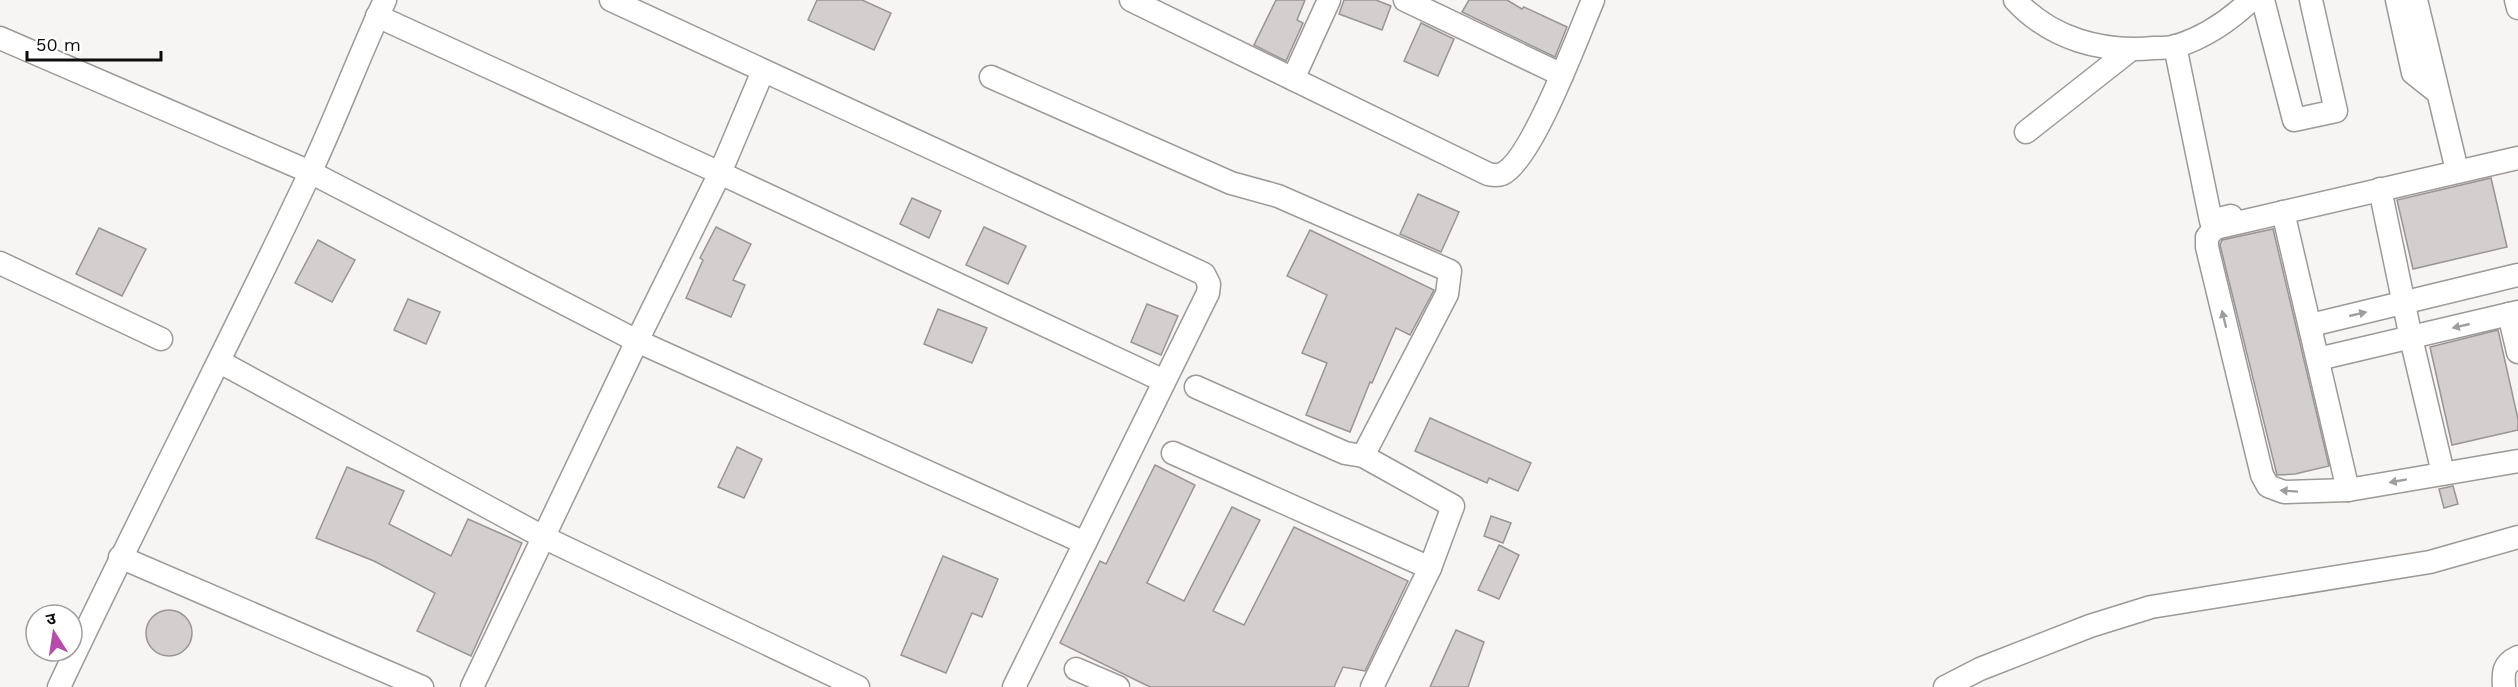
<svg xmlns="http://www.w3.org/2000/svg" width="2518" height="687" font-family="'Work Sans','Noto Sans Devanagari',sans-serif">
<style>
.building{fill:#d3cfce;stroke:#989594;stroke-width:1.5}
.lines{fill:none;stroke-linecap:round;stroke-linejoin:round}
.minor-casing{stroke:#9c9997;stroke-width:25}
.minor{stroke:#fff;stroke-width:22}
.oneway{fill:#9e9e9e}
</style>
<rect width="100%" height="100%" fill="#f7f5f3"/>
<!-- building -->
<g class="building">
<polygon points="817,0 862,0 891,13 874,50 808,20"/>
<polygon points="1276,0 1305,0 1297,20 1303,23 1286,61 1254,45"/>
<polygon points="1344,0 1376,0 1391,6 1382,30 1339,14"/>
<polygon points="1469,0 1507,0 1522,9 1524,7 1567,27 1555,57 1462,12"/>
<polygon points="1421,23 1454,39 1438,76 1404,61"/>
<polygon points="2491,178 2507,247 2413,269 2397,200"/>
<polygon points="1418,194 1459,212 1441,252 1400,234"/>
<polygon points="912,198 941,211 929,238 900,224"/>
<polygon points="716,227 751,244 733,280 745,285 731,317 686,298 703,260 700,258"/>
<polygon points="984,227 1026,246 1008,284 966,265"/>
<polygon points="99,228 146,249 122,296 76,274"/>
<polygon points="2273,229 2329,466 2295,474 2277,475 2220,245 2222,240"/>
<polygon points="1310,230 1434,290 1410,335 1396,328 1372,383 1370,382 1350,432 1306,415 1327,363 1302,353 1327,295 1287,276"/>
<polygon points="318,240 355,260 332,302 295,283"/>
<polygon points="408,299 440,312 426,344 394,330"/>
<polygon points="1147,304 1178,316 1161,355 1131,342"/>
<polygon points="938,309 987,328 972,363 924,344"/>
<polygon points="2498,330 2518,419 2518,430 2452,445 2430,347"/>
<polygon points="1430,418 1531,463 1518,491 1489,478 1487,483 1415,451"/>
<polygon points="737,447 762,459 744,498 718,487"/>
<polygon points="1155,465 1195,485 1147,583 1184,601 1232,507 1260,520 1213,611 1244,625 1294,527 1408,581 1365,671 1343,667 1334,687 1150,687 1060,643 1100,561 1106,564"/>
<polygon points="347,467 404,491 389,524 451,556 468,519 522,543 471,656 417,631 435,593 374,561 316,538"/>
<polygon points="2453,486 2458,504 2444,508 2439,489"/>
<polygon points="1491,516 1511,523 1503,543 1484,536"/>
<polygon points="1499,545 1519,555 1499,599 1478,590"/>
<polygon points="943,556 998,579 982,617 972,613 946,673 901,655"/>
<circle cx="169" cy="633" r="23"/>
<polygon points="1456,630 1484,642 1468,687 1430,687"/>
</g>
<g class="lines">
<defs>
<g id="minor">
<polyline points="611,0 1204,274 1209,284 1208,293 1014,687"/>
<path d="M 1131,0 L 1488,174 C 1493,175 1497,176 1502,174 C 1532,161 1579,33 1593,0"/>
<polyline points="1405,0 1562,75"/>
<path d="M 2015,0 C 2051,39 2102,53 2154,48 C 2161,48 2170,48 2177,46 C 2205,37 2230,20 2251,0"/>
<polyline points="2263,0 2294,120 2336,111 2311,0"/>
<polyline points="2397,0 2413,73 2437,92"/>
<polyline points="2416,0 2455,162"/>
<polyline points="2516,0 2518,8"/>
<polyline points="377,16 720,173 1164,381"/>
<polyline points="0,38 310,172 637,341 1085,543"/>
<polyline points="2175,46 2211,221 2231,216"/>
<polyline points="991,77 1231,183 1278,196 1450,271 1447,294 1363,456"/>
<polyline points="1293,79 1329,0"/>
<polyline points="2026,132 2129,51"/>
<polyline points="2518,158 2215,228 2207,237 2207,247 2262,475 2268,486 2284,492 2348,490 2518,461"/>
<polyline points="2380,189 2411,338 2443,473"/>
<polyline points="2283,212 2348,490"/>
<polyline points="0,263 161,339"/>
<polyline points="2509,314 2518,352"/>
<polyline points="2311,325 2518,275"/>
<polyline points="2318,359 2518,312"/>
<polyline points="220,362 543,537 858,687"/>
<polyline points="1196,387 1345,453 1363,456 1453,506 1430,568 1372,687"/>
<polyline points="1173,453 1430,568"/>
<polyline points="120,557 422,687"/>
<polyline points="1076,669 1118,687"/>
<path d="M 59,687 C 140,515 228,347 309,175 C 336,118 358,58 385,0"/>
<polyline points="472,687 637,341 720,173 763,71"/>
<polyline points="1945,687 1980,669 2090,626 2151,607 2430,562 2518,537"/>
<path d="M 2504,687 C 2503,672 2503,664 2518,657"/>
</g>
</defs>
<!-- minor casing -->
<use href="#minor" class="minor-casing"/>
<!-- minor -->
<use href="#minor" class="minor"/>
</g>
<!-- one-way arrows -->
<defs><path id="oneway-solid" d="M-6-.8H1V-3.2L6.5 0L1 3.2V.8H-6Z" transform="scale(1.5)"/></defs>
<g class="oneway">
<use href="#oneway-solid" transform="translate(2358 314) rotate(-13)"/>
<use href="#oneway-solid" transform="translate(2224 319) rotate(-104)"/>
<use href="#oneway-solid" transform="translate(2461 326) rotate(167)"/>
<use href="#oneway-solid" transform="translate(2398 481) rotate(170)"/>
<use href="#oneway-solid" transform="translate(2289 491) rotate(-176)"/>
</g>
<!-- north arrow -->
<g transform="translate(54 633) rotate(348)"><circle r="28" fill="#ffffff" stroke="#9e9e9e" stroke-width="1.5"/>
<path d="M0-4.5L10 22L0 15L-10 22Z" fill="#b64bac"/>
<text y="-9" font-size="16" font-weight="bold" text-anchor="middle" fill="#0d0d0c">उ</text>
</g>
<!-- scale -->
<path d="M27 51v9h134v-9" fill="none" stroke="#0d0d0c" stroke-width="3"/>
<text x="36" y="51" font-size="18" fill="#0d0d0c" stroke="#ffffff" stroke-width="4.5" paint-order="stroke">50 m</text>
</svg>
